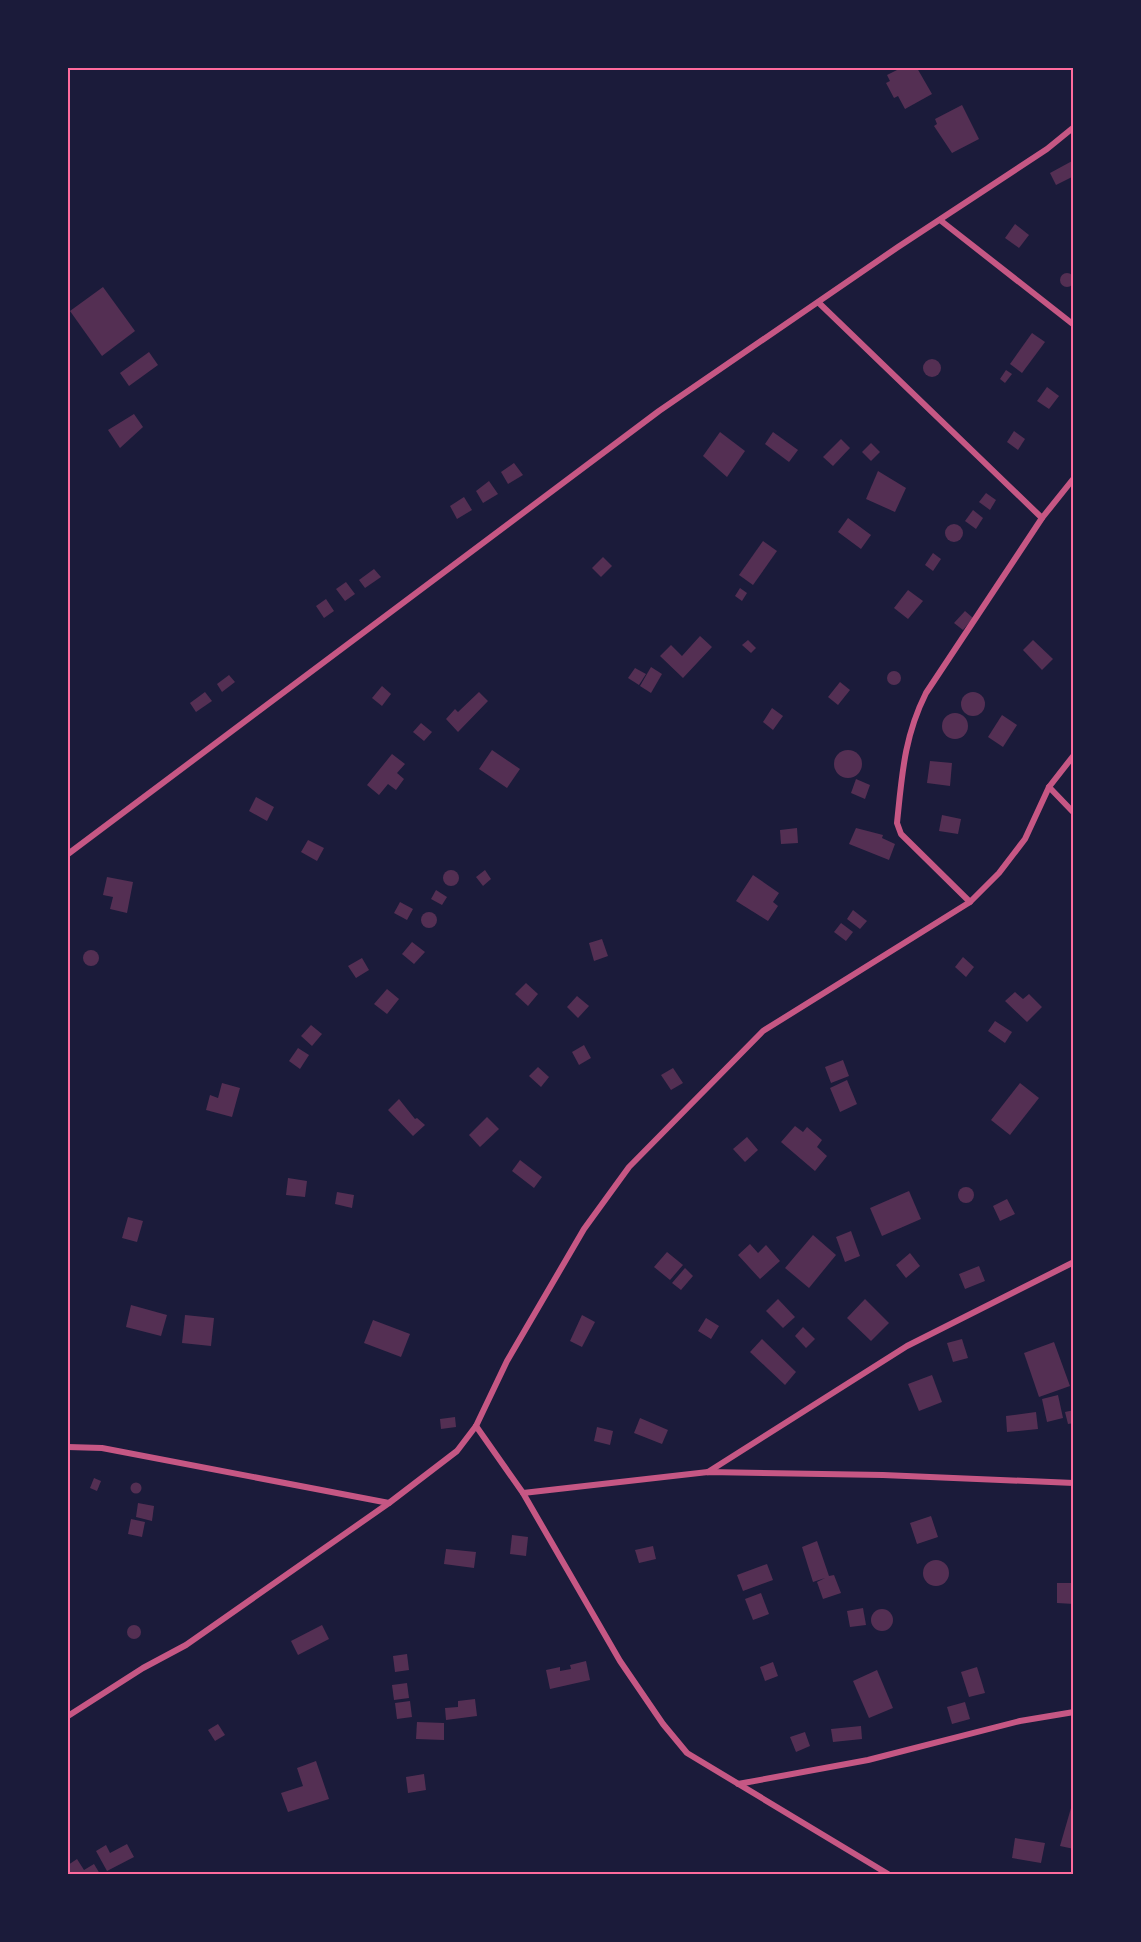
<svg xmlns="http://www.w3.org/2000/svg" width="1141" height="1942" font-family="'Noto Sans',sans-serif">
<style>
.building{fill:#542f53}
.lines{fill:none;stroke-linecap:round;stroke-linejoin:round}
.minor{stroke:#c65784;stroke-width:6}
.neatline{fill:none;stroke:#ff6b9d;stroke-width:2}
</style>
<rect width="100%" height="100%" fill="#1b1b3a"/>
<!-- building -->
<g class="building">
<polygon points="901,68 917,68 932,94 905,109 898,96 894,98 886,83 890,81 887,75"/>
<polygon points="962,105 979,139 952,153 934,126 937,124 935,119"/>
<polygon points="1074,160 1074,176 1056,185 1050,173"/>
<polygon points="1015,224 1029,235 1019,248 1005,238"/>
<circle cx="1067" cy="280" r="7"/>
<polygon points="103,287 135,331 102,356 70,311"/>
<polygon points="1032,333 1045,342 1022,373 1010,364"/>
<polygon points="149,352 158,365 129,386 120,373"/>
<circle cx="932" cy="368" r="9"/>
<polygon points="1006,370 1012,374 1005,383 1000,379"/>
<polygon points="1047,387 1059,396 1049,409 1037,401"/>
<polygon points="134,414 143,427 120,448 108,430"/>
<polygon points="1014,431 1025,439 1018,450 1007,442"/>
<polygon points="720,432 745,451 727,477 703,456"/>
<polygon points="773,432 798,450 789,462 765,444"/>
<polygon points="841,439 850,448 833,466 823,457"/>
<polygon points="871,443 880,452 871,461 862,452"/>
<polygon points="514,463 523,475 508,484 501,472"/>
<polygon points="878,471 906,488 895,512 866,499"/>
<polygon points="489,481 498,494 483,503 476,491"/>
<polygon points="986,493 996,500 990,510 979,502"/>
<polygon points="464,497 472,510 457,519 450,506"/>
<polygon points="973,510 983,518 976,529 965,521"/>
<polygon points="848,518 871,535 861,549 838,532"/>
<circle cx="954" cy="533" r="9"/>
<polygon points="763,541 777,551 753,585 739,575"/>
<polygon points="933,553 941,559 933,571 925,565"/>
<polygon points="603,557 612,566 601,577 592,568"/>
<polygon points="374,569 381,577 365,588 359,580"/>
<polygon points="346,582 355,594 345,601 336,589"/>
<polygon points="740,588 747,593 742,601 735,596"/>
<polygon points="908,590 923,601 908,619 894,608"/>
<polygon points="326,599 334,611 324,618 316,606"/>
<polygon points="965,611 973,618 963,630 954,623"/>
<polygon points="700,636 712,647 683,678 660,656 671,645 682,656"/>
<polygon points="748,640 756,648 751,653 742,645"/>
<polygon points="1033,640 1053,659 1042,670 1023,650"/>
<polygon points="651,667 662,674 651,693 640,686"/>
<polygon points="635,668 646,674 639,685 628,678"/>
<circle cx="894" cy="678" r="7"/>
<polygon points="229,675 235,682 222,692 217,684"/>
<polygon points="840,682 850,690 838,705 828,697"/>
<polygon points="382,686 391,694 382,706 372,698"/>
<polygon points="205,692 212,701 196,712 190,703"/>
<polygon points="479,692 488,701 458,732 446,719 455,709 458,712"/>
<circle cx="973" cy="704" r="12"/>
<polygon points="772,708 783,716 773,730 763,722"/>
<circle cx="955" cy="726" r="13"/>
<polygon points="1002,715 1017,725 1003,747 988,737"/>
<polygon points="421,723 432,732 424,741 413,732"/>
<polygon points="492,750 520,769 507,788 479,769"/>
<circle cx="848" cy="764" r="14"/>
<polygon points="392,754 405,764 397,773 404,779 396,790 388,784 379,795 367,785"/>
<polygon points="930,761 952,763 950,786 927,783"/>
<polygon points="856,779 870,785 865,799 851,793"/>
<polygon points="256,797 274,807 267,821 249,811"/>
<polygon points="942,815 961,819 958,834 939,831"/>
<polygon points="797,828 798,843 781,844 780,830"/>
<polygon points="856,828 883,835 882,838 895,844 889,860 849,844"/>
<polygon points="308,840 324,848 317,861 301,852"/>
<circle cx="451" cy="878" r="8"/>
<polygon points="485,870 491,879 483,886 476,877"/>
<polygon points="753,875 779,893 773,902 778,906 768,921 736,901"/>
<polygon points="107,877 133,882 127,913 110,909 113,897 103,895"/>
<polygon points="436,890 447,897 442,905 431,899"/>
<polygon points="400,902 413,909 407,920 394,913"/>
<polygon points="853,910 867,921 860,929 847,919"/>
<circle cx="429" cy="920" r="8"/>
<polygon points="841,923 853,932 846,941 834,932"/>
<polygon points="602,939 608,956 594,961 589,943"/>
<polygon points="412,942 425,952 414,964 402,954"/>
<circle cx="91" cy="958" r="8"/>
<polygon points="963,957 974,967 966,977 955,967"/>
<polygon points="362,958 369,970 356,978 348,966"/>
<polygon points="526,983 538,994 528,1006 515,994"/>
<polygon points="387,989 399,999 387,1014 374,1004"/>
<polygon points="1015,992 1023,999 1029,994 1042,1007 1027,1022 1005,1001"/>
<polygon points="577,996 589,1006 578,1018 567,1007"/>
<polygon points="995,1021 1012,1032 1005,1043 988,1031"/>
<polygon points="311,1025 322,1034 312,1046 301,1036"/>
<polygon points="584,1045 591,1058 579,1065 572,1052"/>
<polygon points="298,1048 309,1055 300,1069 289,1061"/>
<polygon points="843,1060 849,1076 831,1083 825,1067"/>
<polygon points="538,1067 549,1077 541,1087 529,1076"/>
<polygon points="673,1068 683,1083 671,1090 661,1075"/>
<polygon points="847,1080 857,1104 840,1112 830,1088"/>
<polygon points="222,1083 240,1088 232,1117 206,1110 210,1095 218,1098"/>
<polygon points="1020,1083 1039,1098 1010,1135 991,1120"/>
<polygon points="399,1099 415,1119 417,1118 425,1125 413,1136 388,1110"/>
<polygon points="487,1117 499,1129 480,1147 469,1135"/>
<polygon points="795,1126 803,1132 807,1127 822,1140 817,1147 827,1156 815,1171 781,1142"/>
<polygon points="747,1137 758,1150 745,1162 733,1149"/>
<polygon points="520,1160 542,1177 534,1188 512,1171"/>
<polygon points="288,1178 307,1181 305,1197 286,1195"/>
<circle cx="966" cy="1195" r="8"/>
<polygon points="909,1191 921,1219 882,1236 870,1208"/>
<polygon points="337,1192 354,1195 352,1208 335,1204"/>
<polygon points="1007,1199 1015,1214 1000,1221 993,1206"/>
<polygon points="128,1217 143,1221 137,1242 122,1238"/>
<polygon points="851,1231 860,1256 845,1262 836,1237"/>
<polygon points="813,1235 836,1255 809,1288 785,1268"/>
<polygon points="750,1244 758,1253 766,1245 780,1261 760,1279 738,1255"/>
<polygon points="667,1252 683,1265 670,1280 654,1267"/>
<polygon points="910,1253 920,1266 906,1278 896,1265"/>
<polygon points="979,1266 985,1281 965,1289 959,1274"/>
<polygon points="685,1268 693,1276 681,1290 672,1283"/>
<polygon points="778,1299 795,1317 783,1328 766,1311"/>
<polygon points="865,1299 889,1323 871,1341 847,1318"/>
<polygon points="131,1305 167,1315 161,1336 126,1327"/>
<polygon points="185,1315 214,1318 211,1346 182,1343"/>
<polygon points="582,1315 595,1322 582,1347 570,1341"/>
<polygon points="706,1318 719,1326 711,1339 698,1331"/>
<polygon points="373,1320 410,1334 401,1357 364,1343"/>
<polygon points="803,1327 815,1339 806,1348 795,1336"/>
<polygon points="762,1339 796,1372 785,1385 750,1352"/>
<polygon points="962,1339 968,1358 953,1362 947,1343"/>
<polygon points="1054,1342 1070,1386 1039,1397 1024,1353"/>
<polygon points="932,1375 942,1402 919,1411 908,1384"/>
<polygon points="1058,1395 1063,1418 1047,1422 1042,1399"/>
<polygon points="1074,1410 1074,1423 1068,1424 1065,1412"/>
<polygon points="1036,1412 1038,1429 1007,1432 1006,1416"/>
<polygon points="455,1417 456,1427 441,1429 440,1419"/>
<polygon points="640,1418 668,1430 662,1444 634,1433"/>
<polygon points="597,1427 613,1431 610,1445 594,1441"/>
<polygon points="94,1478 101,1481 97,1491 90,1488"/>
<circle cx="136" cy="1488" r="5.5"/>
<polygon points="138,1503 154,1506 152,1521 136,1517"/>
<polygon points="931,1516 938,1537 917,1544 910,1523"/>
<polygon points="131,1519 145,1522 142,1537 128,1534"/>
<polygon points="512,1535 528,1537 526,1556 510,1554"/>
<polygon points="817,1541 829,1576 834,1575 841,1593 823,1599 817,1582 825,1578 813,1582 802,1547"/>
<polygon points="653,1546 656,1559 639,1563 635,1550"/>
<polygon points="446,1549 476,1552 474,1568 444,1564"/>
<circle cx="936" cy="1573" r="13"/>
<polygon points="767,1564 773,1580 743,1591 737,1575"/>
<polygon points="1057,1583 1074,1583 1074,1604 1057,1603"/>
<polygon points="761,1593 769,1614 753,1620 745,1599"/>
<polygon points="863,1608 866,1625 850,1627 847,1611"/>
<circle cx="882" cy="1620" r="11"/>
<circle cx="134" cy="1632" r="7"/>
<polygon points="322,1625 329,1639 298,1655 291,1641"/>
<polygon points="407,1654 409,1670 395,1672 393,1656"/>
<polygon points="586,1661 590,1680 550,1689 546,1670 560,1667 560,1671 571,1669 570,1665"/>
<polygon points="773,1662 778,1676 765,1681 760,1667"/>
<polygon points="977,1667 985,1693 969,1697 961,1672"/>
<polygon points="877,1670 893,1708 869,1718 853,1681"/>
<polygon points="407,1683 409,1698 394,1700 392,1685"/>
<polygon points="475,1699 477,1716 446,1720 445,1708 458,1707 458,1701"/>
<polygon points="410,1701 412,1717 397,1719 395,1703"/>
<polygon points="965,1702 970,1719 952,1724 947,1707"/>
<polygon points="417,1722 444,1723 444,1740 416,1739"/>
<polygon points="218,1724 225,1735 215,1741 208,1730"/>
<polygon points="861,1726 862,1739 833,1742 831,1729"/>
<polygon points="805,1732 810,1746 796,1752 790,1737"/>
<polygon points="316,1761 329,1799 288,1812 281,1793 303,1786 297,1768"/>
<polygon points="424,1774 426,1790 408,1793 406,1777"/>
<polygon points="1071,1808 1074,1809 1074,1849 1060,1846"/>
<polygon points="1015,1838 1045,1843 1041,1863 1012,1858"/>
<polygon points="127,1844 134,1857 107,1871 96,1851 106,1845 110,1853"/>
<polygon points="77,1859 84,1870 94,1864 100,1874 69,1874 68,1865"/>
</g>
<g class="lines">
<!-- minor -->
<g class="minor">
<polyline points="940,220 1074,325"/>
<polyline points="819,303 1042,518"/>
<polyline points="1049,787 1074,813"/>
<polyline points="68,854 659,411 898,247 1047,149 1074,127"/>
<path d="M 970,902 L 901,834 L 897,823 C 902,775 904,737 926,693 L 1042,518 L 1074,478"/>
<polyline points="476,1426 523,1493 620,1661 663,1724 687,1753 888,1874"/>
<polyline points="68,1447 102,1448 389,1503"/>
<polyline points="708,1472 907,1346 1074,1262"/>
<polyline points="523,1493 708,1472 883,1475 1074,1483"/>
<polyline points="68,1716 143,1668 186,1645 389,1503 457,1451 476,1426 507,1361 584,1229 629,1167 763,1031 970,902 999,873 1025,839 1049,787 1074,755"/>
<polyline points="738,1784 868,1760 1020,1721 1074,1712"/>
</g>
</g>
<!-- border -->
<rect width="1141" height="1942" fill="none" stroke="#1b1b3a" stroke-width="138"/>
<rect x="69" y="69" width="1003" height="1804" class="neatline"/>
</svg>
